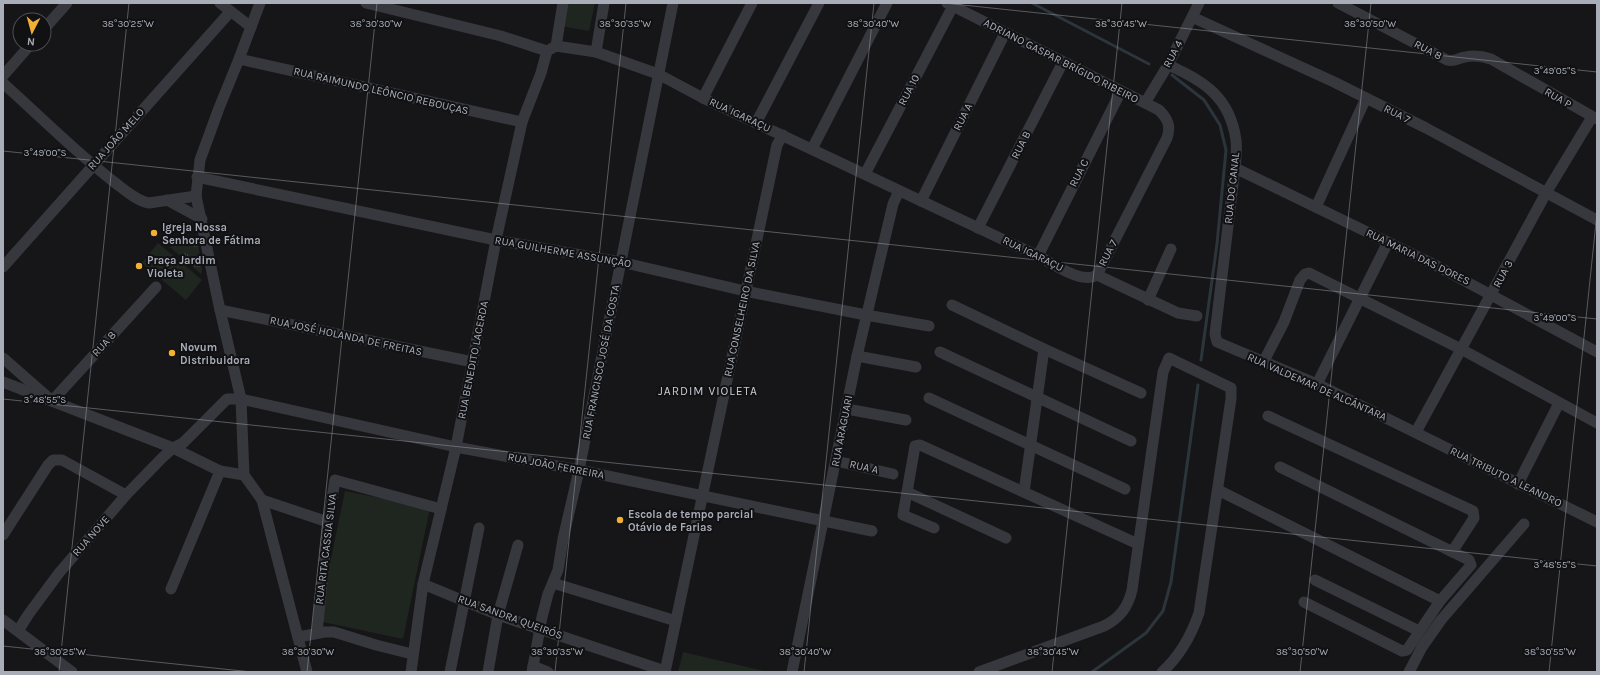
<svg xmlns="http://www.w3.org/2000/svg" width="1600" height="675" font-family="Karla,sans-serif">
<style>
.grass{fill:#1e261f}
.park{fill:url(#park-tufts)}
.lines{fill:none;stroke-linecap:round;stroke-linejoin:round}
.stream{stroke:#2c353c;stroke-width:3}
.street{stroke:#37383d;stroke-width:11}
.ticks{fill:none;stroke:#a8adb8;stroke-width:1;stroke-opacity:0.45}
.poi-dot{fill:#f2b134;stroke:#111113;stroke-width:1.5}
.labels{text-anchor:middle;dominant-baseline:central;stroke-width:4;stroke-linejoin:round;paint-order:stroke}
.street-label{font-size:11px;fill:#a8adb8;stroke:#111113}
.poi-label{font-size:11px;font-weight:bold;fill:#a8adb8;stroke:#111113;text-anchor:start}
.neighbourhood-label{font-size:12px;letter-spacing:1px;fill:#c9ccd4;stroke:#111113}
.ticks-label{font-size:10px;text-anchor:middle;fill:#a8adb8;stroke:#111113;stroke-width:4;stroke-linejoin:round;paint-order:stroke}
</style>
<defs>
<pattern id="park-tufts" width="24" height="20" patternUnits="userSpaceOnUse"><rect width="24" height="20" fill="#1e261f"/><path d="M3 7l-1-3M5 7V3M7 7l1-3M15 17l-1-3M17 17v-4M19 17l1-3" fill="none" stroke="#3c433d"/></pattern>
</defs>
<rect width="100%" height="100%" fill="#161618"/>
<!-- grass -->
<g class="grass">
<polygon points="559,3 595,3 589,31 555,25"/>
<polygon points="158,243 202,280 186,300 142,263"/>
<polygon points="345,491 430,508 403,639 318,621"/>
<polygon points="683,652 768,672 678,672"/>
</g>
<!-- park -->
<polygon class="park" points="195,244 198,245 202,269 201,274 170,247"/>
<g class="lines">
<!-- stream -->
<g class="stream">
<polyline points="1032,3 1149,64"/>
<polyline points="1172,75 1204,100 1220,125 1226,150 1217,244 1201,360"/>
<polyline points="1092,672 1146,633 1163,611 1171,582 1198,385"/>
</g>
<!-- street -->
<g class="street">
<polyline points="220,3 251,27"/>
<path d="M 366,3 L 501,36 L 547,51 L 556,46 L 596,52 L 658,74 L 703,98 L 1038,256 C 1052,263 1082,285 1097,275"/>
<path d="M 947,3 L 1159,110 C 1168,119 1171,126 1167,138 L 1097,275"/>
<path d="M 1338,3 L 1447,60 C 1455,62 1458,58 1465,57 C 1474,55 1482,56 1491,59 L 1597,119"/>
<polyline points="1192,17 1334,82 1426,128 1597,220"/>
<polyline points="44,29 67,3"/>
<polyline points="556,46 563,3"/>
<polyline points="596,52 604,3"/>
<polyline points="239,59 522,122"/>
<path d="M 1168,65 C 1205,81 1230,98 1236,140 C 1237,149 1236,159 1235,168 L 1215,334 L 1217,342 L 1317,384 L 1597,522"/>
<polyline points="3,76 31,44"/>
<path d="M 3,83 C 41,117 77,154 118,185 C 127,192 138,201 149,203 L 196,196"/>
<polyline points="703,98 752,3"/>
<polyline points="1145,103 1168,65 1199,3"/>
<polyline points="756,123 819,3"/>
<polyline points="812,149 887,3"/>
<polyline points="1235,168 1437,266 1597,352"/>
<polyline points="865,174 953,6"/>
<polyline points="197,177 496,240 621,262 745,291 866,315 929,326"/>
<polyline points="167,200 202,219"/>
<polyline points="921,201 1005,33"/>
<polyline points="1316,207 1366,98"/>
<polyline points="978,228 1063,62"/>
<polyline points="1038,256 1121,91"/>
<polyline points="3,267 230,12"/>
<polyline points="1097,275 1178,313 1197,316"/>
<polyline points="1148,300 1171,249"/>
<polyline points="952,305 1044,349 1141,393"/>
<polyline points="220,310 473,362"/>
<polyline points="940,352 1131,441"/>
<polyline points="857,356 916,367"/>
<polyline points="3,358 52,401 156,287"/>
<polyline points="1264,361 1284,322 1300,280 1305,274 1309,273 1461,349 1597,423"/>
<polyline points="3,382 173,448 220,471 244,475 262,500 307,672"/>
<polyline points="1317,384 1388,242"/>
<polyline points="929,398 1125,489"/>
<polyline points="847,409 906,420"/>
<polyline points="1268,416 1473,511 1474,518 1452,552"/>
<polyline points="1416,432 1546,193 1592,117"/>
<polyline points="836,461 893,474"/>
<polyline points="1280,467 1469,560 1471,565 1440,601 1407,650 1402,651 1304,602"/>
<polyline points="244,475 241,399 220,310 196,196 200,160 219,108 239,59 260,3"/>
<polyline points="1518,484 1559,403"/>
<polyline points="1218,490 1440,601"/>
<polyline points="907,492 903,515 934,528"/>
<polyline points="1024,492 1044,349"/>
<polyline points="262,500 328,522"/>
<polyline points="3,535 48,465 53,460 62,460 126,495"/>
<polyline points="1006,538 907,492 915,446 920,445 1138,544"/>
<polyline points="1315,580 1419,631"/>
<polyline points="553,583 676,621"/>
<polyline points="423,584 498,615 665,671"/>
<polyline points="171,589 220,471"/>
<polyline points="3,620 72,672"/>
<polyline points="18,631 28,615 59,573 126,495 162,458 173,448 183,443 227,399 241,399 456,447 579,470 872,531"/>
<polyline points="317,633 328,522 335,480 441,509"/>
<polyline points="298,637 325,632 334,632 376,645 412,654"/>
<polyline points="533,666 548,672"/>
<polyline points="411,672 423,584 456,447 496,240 522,122 541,73 547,51"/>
<polyline points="450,672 479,528"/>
<polyline points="488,672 498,615 518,545"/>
<polyline points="532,672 542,617 548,594 558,570 563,539 579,470 673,3"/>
<polyline points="665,672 777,145 783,135"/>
<polyline points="792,672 857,356 893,204 899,191"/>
<path d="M 979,672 L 1104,626 C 1120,618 1128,607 1132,590 L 1163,372 L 1169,358 L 1231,388 L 1231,399 L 1199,613 C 1191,636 1180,656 1162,672"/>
<polyline points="1409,672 1422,647 1441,620 1524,524"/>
</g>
</g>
<!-- ticks -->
<path class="ticks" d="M 944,3 L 1597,72M 3,151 L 1597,319M 3,399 L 1597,566M 3,646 L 252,672M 59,672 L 129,3M 307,672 L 377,3M 555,672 L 626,3M 804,672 L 874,3M 1052,672 L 1122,3M 1300,672 L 1371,3M 1549,672 L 1597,213"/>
<!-- markers -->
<g class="poi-dot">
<circle cx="154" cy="233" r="4"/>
<circle cx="139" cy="266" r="4"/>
<circle cx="172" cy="353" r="4"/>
<circle cx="620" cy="520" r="4"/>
</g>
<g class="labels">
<!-- street labels -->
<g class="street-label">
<text transform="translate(1428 50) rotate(28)">RUA 8</text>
<text transform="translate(1173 54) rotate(-62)">RUA 4</text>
<text transform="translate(1061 61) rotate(27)">ADRIANO GASPAR BRÍGIDO RIBEIRO</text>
<text transform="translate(909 90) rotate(-63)">RUA 10</text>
<text transform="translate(381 91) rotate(13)">RUA RAIMUNDO LEÔNCIO REBOUÇAS</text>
<text transform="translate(1558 98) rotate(30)">RUA P</text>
<text transform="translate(1397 114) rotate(27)">RUA 7</text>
<text transform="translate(740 115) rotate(25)">RUA IGARAÇU</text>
<text transform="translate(963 117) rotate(-63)">RUA A</text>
<text transform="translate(116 139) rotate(-48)">RUA JOÃO MELO</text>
<text transform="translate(1021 145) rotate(-63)">RUA B</text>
<text transform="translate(1079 173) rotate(-63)">RUA C</text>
<text transform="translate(1232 188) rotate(-84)">RUA DO CANAL</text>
<text transform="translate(563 252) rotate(10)">RUA GUILHERME ASSUNÇÃO</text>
<text transform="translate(1108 253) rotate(-63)">RUA 7</text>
<text transform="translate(1033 254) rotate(26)">RUA IGARAÇU</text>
<text transform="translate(1418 257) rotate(26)">RUA MARIA DAS DORES</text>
<text transform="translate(1503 274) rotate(-62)">RUA 3</text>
<text transform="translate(742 309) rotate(-78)">RUA CONSELHEIRO DA SILVA</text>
<text transform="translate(346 336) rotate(12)">RUA JOSÉ HOLANDA DE FREITAS</text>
<text transform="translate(104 344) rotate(-48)">RUA 8</text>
<text transform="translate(473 360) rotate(-79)">RUA BENEDITO LACERDA</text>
<text transform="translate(601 362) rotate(-79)">RUA FRANCISCO JOSÉ DA COSTA</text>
<text transform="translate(1317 387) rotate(24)">RUA VALDEMAR DE ALCÂNTARA</text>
<text transform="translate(842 431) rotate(-79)">RUA ARAGUARI</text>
<text transform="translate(556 466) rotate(11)">RUA JOÃO FERREIRA</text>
<text transform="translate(864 467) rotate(13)">RUA A</text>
<text transform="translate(1506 477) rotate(26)">RUA TRIBUTO A LEANDRO</text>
<text transform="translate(91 536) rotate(-49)">RUA NOVE</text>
<text transform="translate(326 549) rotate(-83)">RUA RITA CASSIA SILVA</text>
<text transform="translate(510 617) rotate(20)">RUA SANDRA QUEIRÓS</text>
</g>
<!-- poi labels -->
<g class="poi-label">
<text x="162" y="227">Igreja Nossa<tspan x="162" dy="13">Senhora de Fátima</tspan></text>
<text x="147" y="260">Praça Jardim<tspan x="147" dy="13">Violeta</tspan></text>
<text x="180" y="347">Novum<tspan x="180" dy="13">Distribuidora</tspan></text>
<text x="628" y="514">Escola de tempo parcial<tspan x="628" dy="13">Otávio de Farias</tspan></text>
</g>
<!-- neighbourhood labels -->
<g class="neighbourhood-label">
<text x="708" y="391">JARDIM VIOLETA</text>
</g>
</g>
<g class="ticks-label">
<text x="128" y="27">38°30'25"W</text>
<text x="376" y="27">38°30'30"W</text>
<text x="625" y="27">38°30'35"W</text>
<text x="873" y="27">38°30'40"W</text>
<text x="1121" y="27">38°30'45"W</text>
<text x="1370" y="27">38°30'50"W</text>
<text x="1555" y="74">3°49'05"S</text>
<text x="45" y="156">3°49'00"S</text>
<text x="1555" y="321">3°49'00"S</text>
<text x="45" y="403">3°48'55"S</text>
<text x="1555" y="568">3°48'55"S</text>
<text x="60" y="655">38°30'25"W</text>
<text x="308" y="655">38°30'30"W</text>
<text x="557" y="655">38°30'35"W</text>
<text x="805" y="655">38°30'40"W</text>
<text x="1053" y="655">38°30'45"W</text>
<text x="1302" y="655">38°30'50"W</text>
<text x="1550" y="655">38°30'55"W</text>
</g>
<!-- border -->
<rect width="1600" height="675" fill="none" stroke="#a8adb8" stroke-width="8"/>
<!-- north arrow -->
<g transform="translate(32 32) rotate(186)"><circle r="19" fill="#111113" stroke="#4d4f55"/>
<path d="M0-3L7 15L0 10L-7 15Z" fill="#f2b134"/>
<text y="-6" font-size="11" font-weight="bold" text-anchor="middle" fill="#a8adb8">N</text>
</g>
</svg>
